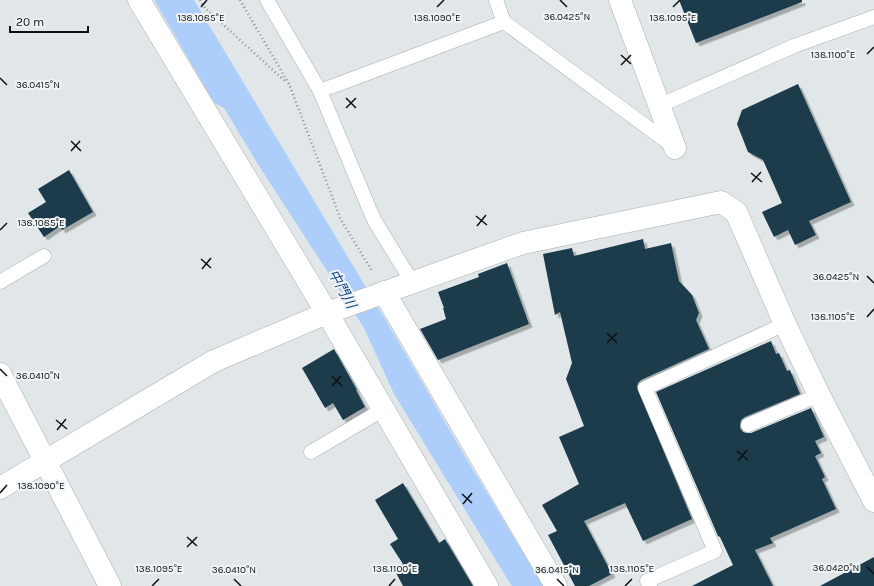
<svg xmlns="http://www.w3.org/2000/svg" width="874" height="586" font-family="Karla,'Noto Sans JP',sans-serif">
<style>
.water{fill:#adcdfa}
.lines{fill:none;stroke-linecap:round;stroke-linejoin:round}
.stream{stroke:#adcdfa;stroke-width:8}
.building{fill:#1a3b4b;filter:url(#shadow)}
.service-casing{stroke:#a9afb0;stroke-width:15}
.minor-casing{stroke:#a9afb0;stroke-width:23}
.tertiary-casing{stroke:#a9afb0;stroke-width:23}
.path{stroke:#8b8f90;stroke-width:2.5;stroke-dasharray:1 3;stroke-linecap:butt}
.service{stroke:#fff;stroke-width:14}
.minor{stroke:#fff;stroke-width:22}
.tertiary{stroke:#fff;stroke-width:22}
.ticks{fill:none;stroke:#0f1111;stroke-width:1.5}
.labels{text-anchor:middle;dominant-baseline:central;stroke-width:4;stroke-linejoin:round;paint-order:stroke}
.water-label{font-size:14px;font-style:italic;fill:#144686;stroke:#eff5f6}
.ticks-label{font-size:10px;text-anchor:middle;fill:#0f1111;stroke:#eff5f6;stroke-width:4;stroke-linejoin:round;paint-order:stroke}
</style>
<defs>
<filter id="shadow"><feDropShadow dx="3.5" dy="3.5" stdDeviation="0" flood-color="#0004"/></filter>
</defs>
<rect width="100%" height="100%" fill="#e1e7e8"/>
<!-- water -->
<polygon class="water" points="159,0 194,0 391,329 466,458 543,586 512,586 508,580 394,394 364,328 259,166"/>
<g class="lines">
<!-- stream -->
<polyline class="stream" points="159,0 217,100 229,106"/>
</g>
<!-- building -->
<g class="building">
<polygon points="679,0 802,0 802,2 696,43"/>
<polygon points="798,84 851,202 809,221 816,235 795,245 788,230 774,237 762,212 782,203 763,160 748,152 737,124 742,110"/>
<polygon points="69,170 93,212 62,230 60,226 44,237 28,213 46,202 38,189"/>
<polygon points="643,239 645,249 671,243 679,281 692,295 699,313 696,320 709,349 641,380 638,383 637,387 692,519 643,541 625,503 584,521 612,574 589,586 575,586 548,535 557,531 542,505 579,484 559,437 584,426 566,379 572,363 560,312 555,315 543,254 572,248 574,256"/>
<polygon points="507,263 529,324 438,360 420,329 446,319 443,308 444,308 438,292 479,277 478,274"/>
<polygon points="771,341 776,354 779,353 787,371 790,370 800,394 745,417 741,420 740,428 743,432 747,433 751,433 811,408 824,437 815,441 821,453 815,456 825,477 822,479 836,509 770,538 773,543 755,550 773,586 692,586 733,565 720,537 718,536 656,392"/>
<polygon points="334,349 357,390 356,390 365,407 343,420 333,403 325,408 302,368"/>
<polygon points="403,483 439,543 445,539 473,586 403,586 394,569 403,564 390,544 398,539 375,500"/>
<polygon points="874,557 874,586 820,586"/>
</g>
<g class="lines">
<defs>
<g id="service">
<polyline points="267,0 320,91"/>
<polyline points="496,0 504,22 673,146"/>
<polyline points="663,104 794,46 874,17"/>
<polyline points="0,282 44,256"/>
<polyline points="412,282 374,220 320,91 504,22"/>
<polyline points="748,425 819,395"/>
<polyline points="311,452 384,409"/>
<polyline points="650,586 647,581 715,551 645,388 785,324"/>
</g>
<g id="minor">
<polyline points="139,0 327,313 487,586"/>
<polyline points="384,292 556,586"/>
<polyline points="0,374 110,586"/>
<polyline points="0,488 214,361 327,313 523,243 721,202 736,212 785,324 819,395 874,501"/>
</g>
<polyline id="tertiary" points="620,0 675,148"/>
</defs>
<!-- service casing -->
<use href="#service" class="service-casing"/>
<!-- minor casing -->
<use href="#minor" class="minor-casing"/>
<!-- tertiary casing -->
<use href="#tertiary" class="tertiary-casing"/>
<!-- path -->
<g class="path">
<polyline points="200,0 205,8 286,82"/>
<polyline points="240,0 289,84 341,220 372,271"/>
</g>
<!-- service -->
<use href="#service" class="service"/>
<!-- minor -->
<use href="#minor" class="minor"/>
<!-- tertiary -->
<use href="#tertiary" class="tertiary"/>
</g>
<!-- ticks -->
<path class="ticks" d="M 560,0 L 567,7M 201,7 L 207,0M 437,7 L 444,0M 673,7 L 680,0M 867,54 L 874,47M 621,55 L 631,64M 621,65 L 631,55M 0,78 L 7,85M 346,98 L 356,108M 346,108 L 356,98M 71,141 L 81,151M 71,151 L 80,141M 751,173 L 762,182M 752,182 L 761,172M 476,216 L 487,225M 477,226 L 486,215M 0,230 L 7,223M 201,259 L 211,268M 202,269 L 211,258M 867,276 L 874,283M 867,317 L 874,309M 607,333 L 617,343M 607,343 L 617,333M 0,369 L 7,376M 332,376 L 342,386M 332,386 L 341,376M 56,420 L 67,429M 57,430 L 66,419M 737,451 L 748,460M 738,461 L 747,450M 0,493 L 7,485M 462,494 L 472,503M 463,504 L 472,493M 187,537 L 197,546M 187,547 L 197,537M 867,567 L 874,574M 234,579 L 241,586M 557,579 L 564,586M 152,586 L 159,579M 389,586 L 395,579M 625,586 L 632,579"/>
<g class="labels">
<!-- water labels -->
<g class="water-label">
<text transform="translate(342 289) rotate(61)">中門川</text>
</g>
</g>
<g class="ticks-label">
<text x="567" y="20">36.0425°N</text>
<text x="201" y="21">138.1085°E</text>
<text x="437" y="21">138.1090°E</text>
<text x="673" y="21">138.1095°E</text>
<text x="833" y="58">138.1100°E</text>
<text x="38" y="88">36.0415°N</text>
<text x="41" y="226">138.1085°E</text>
<text x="836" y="280">36.0425°N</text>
<text x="833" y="320">138.1105°E</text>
<text x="38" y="379">36.0410°N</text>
<text x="41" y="489">138.1090°E</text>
<text x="836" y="571">36.0420°N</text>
<text x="159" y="572">138.1095°E</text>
<text x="395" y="572">138.1100°E</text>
<text x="632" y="572">138.1105°E</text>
<text x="234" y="573">36.0410°N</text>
<text x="557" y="573">36.0415°N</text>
</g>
<!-- scale -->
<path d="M10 26v6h78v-6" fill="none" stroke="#0f1111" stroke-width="2"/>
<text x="16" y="26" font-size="12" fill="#0f1111" stroke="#eff5f6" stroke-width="3" paint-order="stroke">20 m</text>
</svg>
